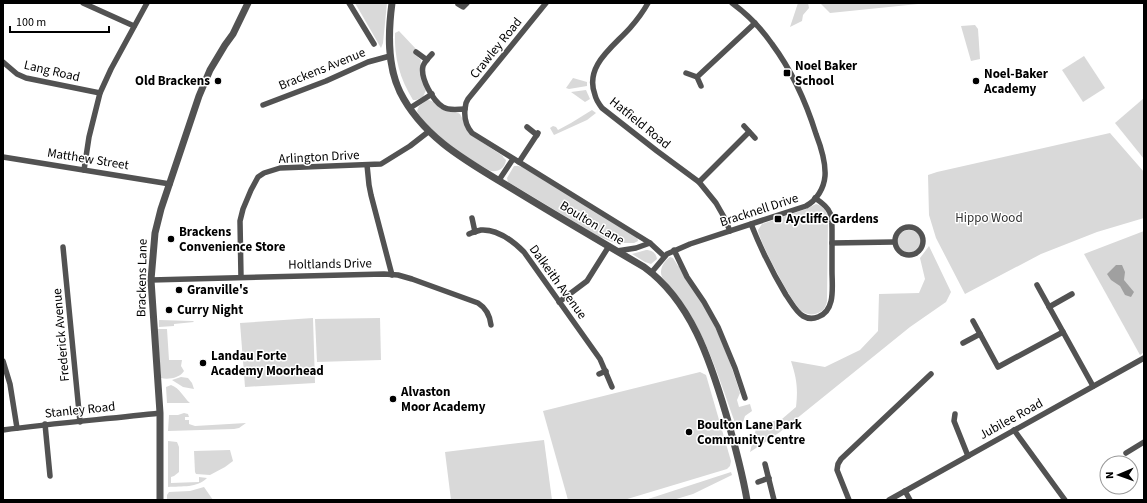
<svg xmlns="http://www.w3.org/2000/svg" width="1147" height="503" font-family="'Source Sans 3',sans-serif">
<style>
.green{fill:#d9d9d9}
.water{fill:#a0a0a0}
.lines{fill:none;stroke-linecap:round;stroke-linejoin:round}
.minor{stroke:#525252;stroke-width:5.5}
.tertiary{stroke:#525252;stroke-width:7}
.poi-dot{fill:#000;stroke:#fff;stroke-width:1.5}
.labels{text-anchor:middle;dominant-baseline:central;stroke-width:3;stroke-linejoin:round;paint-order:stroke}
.street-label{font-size:13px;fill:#000;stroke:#fff}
.poi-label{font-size:13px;font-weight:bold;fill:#000;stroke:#fff;text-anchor:start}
.park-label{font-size:13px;fill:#303030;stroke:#fff}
</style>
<rect width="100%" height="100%" fill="#fff"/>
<!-- green -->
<g class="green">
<polygon points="355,3 387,3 383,43 381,48"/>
<polygon points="798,3 808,3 809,8 803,15 802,21 790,27"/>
<polygon points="820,3 928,3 830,13"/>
<polygon points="975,25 978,29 980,59 971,61 961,26"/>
<path d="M 399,31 L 416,49 L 413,53 L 421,60 L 420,71 L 426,90 L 423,97 L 416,100 L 413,100 C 400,79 394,58 395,33 Z"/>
<polygon points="1084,56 1105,88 1083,102 1062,70"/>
<polygon points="573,78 587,82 587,86 569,89 566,88"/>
<polygon points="586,90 590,99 585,102 571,92"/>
<polygon points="1144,98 1144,159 1115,123"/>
<path d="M 427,100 C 435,100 437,107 443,110 C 449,113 455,111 460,114 L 471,135 L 503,156 L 503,157 L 506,160 C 505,168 499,172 491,171 C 471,161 426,131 417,111 L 419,106 Z"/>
<polygon points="592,110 596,113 587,120 554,135 550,128 553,126 556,127 558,130 571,123"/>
<polygon points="1110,133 1144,172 1144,218 1097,232 1041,254 965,294 936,238 929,215 928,175 937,172"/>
<polygon points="514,166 518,166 522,167 637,237 638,241 634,243 618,243 612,242 598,236 510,183 508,182 507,178"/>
<path d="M 816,204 C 823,206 826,210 828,217 L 827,301 C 826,306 824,311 818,313 C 814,315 808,315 803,312 C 794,308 759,241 758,230 L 762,224 L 806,209 Z"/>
<circle cx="909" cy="242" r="12"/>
<polygon points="1144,231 1144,352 1140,355 1084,254"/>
<path d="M 929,246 L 951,292 L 946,302 L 910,327 L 780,432 L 750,452 L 757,425 L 782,419 L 796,407 C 798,388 797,380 791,361 L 825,367 L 860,350 L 878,331 L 879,294 L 919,293 L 925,279 L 920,258 Z"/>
<path d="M 646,250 C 652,250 656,253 657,259 L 651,264 L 645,262 L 632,254 Z"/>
<path d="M 670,257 L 673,258 L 678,266 L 679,266 C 690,283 701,300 711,319 C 723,342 732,367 740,393 L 737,400 L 739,407 L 750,404 L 752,411 L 745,416 L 743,422 L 736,425 C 721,385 709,342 685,306 C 678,295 669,287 662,277 C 659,270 663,262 670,257 Z"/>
<polygon points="313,318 315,383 245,387 240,323"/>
<polygon points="380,318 381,360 317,362 315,319"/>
<polygon points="159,320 193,321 194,322 174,324 174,326 159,327"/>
<path d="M 157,329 L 167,329 L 169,360 L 182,360 L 181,366 L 184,371 C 180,378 168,380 161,378 Z"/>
<polygon points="700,372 706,375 731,461 730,466 727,469 624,500 568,500 543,411"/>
<polygon points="181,377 188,378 192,383 194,389 183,387 172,380"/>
<path d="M 171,385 C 180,388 183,397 190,403 L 167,403 L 166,387 Z"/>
<polygon points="184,413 188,414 189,417 185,417 185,420 189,420 189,424 195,426 246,423 239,428 234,429 168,431 169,415 178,415"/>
<polygon points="544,440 552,500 451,500 445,452"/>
<path d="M 168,441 L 177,442 L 179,447 L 179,472 L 174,476 L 171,477 L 171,483 L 199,482 L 199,477 L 207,478 C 197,488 182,486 168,487 Z"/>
<polygon points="230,450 233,461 225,467 210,475 196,474 195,472 194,451"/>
<polygon points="731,472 732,475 693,494 673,500 645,500"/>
<polygon points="204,487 213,500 167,500 167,495 169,492 190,491"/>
</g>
<!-- water -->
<polygon class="water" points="1116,265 1122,265 1125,272 1124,280 1134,292 1131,297 1125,295 1120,286 1111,280 1107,274"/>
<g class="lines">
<!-- minor -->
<g class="minor">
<polyline points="83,3 134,26"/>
<polyline points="349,3 374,44"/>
<path d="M 648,3 C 643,12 637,20 630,28 C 613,47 584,66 595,95 C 596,100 599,104 602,108 L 657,151 L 699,182 L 716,203 L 724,217 L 730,231"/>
<polyline points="458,4 463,7 467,3"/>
<polyline points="416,52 427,60"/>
<path d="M 432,54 C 429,57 425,61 423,66 C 420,78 433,101 443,107 C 449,111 458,109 465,109 C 464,118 466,126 472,133 L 650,243 L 664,256"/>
<polyline points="3,62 17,74 26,78 100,93"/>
<polyline points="686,73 697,77 701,86"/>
<polyline points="697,77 755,23"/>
<polyline points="263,105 326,81 368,62 390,56"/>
<polyline points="410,108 432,94"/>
<polyline points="465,109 466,103 468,99 546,3"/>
<polyline points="744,126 755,138"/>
<polyline points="527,127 537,135"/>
<polyline points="3,157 170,184"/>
<polyline points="519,162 538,133"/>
<polyline points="367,165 369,185 371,195 392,275"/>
<polyline points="84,170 89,137 100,93 111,69 147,3"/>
<polyline points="499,180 513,159"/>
<polyline points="699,182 749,132"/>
<polyline points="472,218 475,232"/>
<path d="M 751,224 C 761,249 772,272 786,295 C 791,302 796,312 803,316 C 808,319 813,319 818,317 C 836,311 832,286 832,271 C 832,257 832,243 832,229 C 832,224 832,218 830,213 C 828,207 821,202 815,198"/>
<circle cx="909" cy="241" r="14"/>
<path d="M 469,234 C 473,232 477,231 481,230 C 497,229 513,241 524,252 L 600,359 L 612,387"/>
<polyline points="832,243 894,242"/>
<polyline points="63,247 80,422"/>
<polyline points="674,250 687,277 704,302 718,327 735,368 745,398"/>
<polyline points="617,251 636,248 650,243"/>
<path d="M 651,273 L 667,254 L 690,244 L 806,206 C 817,200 824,188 825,176 C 826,162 821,147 816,134 C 806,102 792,71 772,44 C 761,28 747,14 732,3"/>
<polyline points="241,277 240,221 243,209 251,190 258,177 264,173 280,168 381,164 410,146 428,132"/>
<path d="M 151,280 L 384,274 L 398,275 L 412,279 L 478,303 C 486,308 490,316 491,325"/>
<polyline points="1037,285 1093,386"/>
<polyline points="559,302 587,281 609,246"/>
<polyline points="1049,307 1072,294"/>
<polyline points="973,321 998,367 1063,332"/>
<polyline points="963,343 980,334"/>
<polyline points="3,361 10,384 17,428"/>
<polyline points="599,374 606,371"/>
<polyline points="955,414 954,421 968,456"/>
<polyline points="45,424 50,476"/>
<path d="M 3,430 C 55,423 108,419 160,413"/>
<polyline points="1014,430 1065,500"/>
<polyline points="1126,453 1144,442"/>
<polyline points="765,464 774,500"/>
<polyline points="758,482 769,478"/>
<polyline points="905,491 910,500"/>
<polyline points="849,500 837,470 838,464 841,459 931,374"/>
<polyline points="889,500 1144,358"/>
</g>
<!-- tertiary -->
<g class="tertiary">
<path d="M 392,3 C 388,33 387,65 400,92 C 425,142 476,166 521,194 C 562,219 603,243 644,267 C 691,301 710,360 726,414 C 734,442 742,471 747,500"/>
<polyline points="160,500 160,413 151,280 155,233 161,209 199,96 210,70 225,45 233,34 248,3"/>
</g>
</g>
<!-- markers -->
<g class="poi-dot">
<rect x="783" y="69" width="8" height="8" rx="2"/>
<circle cx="218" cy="81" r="4"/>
<circle cx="976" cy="81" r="4"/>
<rect x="774" y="215" width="8" height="8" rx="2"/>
<circle cx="171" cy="239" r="4"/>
<circle cx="179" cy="290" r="4"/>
<circle cx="169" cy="310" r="4"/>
<circle cx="203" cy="363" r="4"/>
<circle cx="393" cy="399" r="4"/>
<circle cx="689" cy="432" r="4"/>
</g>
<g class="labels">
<!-- street labels -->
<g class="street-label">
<text transform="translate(496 48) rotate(-51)">Crawley Road</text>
<text transform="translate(322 69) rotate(-22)">Brackens Avenue</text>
<text transform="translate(52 71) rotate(13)">Lang Road</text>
<text transform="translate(640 123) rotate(39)">Hatfield Road</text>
<text transform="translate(319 157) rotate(-3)">Arlington Drive</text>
<text transform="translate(88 159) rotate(9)">Matthew Street</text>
<text transform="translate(759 210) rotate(-18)">Bracknell Drive</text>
<text transform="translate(592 223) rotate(31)">Boulton Lane</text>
<text transform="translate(330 264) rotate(-1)">Holtlands Drive</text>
<text transform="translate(142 278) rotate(-89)">Brackens Lane</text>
<text transform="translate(558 282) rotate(54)">Dalkeith Avenue</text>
<text transform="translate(61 335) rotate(-95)">Frederick Avenue</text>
<text transform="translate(80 410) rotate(-6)">Stanley Road</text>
<text transform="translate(1011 419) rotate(-29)">Jubilee Road</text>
</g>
<!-- poi labels -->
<g class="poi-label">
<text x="795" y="66">Noel Baker<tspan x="795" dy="15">School</tspan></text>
<text x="984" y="74">Noel-Baker<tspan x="984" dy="15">Academy</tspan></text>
<text x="210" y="81" text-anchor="end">Old Brackens</text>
<text x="786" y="219">Aycliffe Gardens</text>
<text x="179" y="232">Brackens<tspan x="179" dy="15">Convenience Store</tspan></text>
<text x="187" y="290">Granville's</text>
<text x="177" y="310">Curry Night</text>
<text x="211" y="356">Landau Forte<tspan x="211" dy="15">Academy Moorhead</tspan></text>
<text x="401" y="392">Alvaston<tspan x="401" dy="15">Moor Academy</tspan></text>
<text x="697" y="425">Boulton Lane Park<tspan x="697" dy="15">Community Centre</tspan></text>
</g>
<!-- park labels -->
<g class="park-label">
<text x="989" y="218">Hippo Wood</text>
</g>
</g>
<!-- border -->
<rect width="1147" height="503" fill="none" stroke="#000000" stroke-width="8"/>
<!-- north arrow -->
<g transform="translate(1119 475) rotate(268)"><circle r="19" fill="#ffffff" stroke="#999999"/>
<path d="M0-3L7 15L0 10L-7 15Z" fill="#000000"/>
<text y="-6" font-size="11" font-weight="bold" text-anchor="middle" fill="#000000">N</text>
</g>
<!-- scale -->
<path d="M10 26v6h99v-6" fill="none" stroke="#000000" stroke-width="2"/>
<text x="16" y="26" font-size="12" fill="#000000" stroke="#ffffff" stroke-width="3" paint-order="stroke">100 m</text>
</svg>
